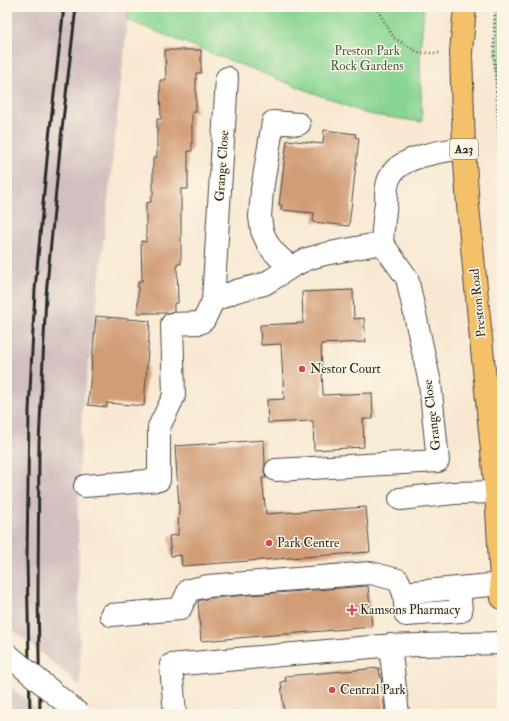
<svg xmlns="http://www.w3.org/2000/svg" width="509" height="721" font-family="'IM FELL Double Pica',serif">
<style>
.industrial{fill:#d2bfbf}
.green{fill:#89d593;stroke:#5a805f}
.building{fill:#d19d77}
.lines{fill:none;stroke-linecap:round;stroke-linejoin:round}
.minor-casing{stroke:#4a4744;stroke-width:24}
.highway-casing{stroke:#4a4744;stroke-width:24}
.path{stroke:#4a4744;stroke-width:2.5;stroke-dasharray:1 3;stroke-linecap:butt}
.minor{stroke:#fff;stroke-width:22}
.highway{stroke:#f4c16a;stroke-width:22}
.rail{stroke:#2b2b2b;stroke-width:3}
.minor-bridge-casing{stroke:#4a4744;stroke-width:24;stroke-linecap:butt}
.minor-bridge{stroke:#fff;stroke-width:22}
.poi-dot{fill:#d1495b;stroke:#fcf5e5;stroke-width:1.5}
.labels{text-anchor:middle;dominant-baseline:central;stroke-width:3;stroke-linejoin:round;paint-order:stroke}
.shield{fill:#fcf5e5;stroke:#6a6863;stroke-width:1}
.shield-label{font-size:12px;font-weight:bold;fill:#2b2b2b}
.park-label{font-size:13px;fill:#475e4a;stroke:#fcf5e5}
.street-label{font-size:13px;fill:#2b2b2b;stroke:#fcf5e5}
.poi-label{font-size:13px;fill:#2b2b2b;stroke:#fcf5e5;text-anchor:start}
</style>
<rect width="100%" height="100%" fill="#fcf5e5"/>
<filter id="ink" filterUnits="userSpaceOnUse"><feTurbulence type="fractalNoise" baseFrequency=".025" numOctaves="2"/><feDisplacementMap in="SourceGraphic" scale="8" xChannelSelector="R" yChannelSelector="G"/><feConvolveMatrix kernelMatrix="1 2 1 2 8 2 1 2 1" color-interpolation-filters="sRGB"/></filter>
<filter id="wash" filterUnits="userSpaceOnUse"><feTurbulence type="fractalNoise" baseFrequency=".012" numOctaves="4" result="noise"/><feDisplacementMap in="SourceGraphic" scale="16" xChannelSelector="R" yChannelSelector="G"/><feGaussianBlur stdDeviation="0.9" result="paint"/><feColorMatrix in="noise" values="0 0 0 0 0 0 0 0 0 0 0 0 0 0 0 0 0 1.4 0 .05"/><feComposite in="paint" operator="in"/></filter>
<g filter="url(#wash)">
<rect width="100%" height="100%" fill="#f8e8d2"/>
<!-- industrial -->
<g class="industrial">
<polygon points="7,7 129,7 96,311 82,411 78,511 80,686 7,625"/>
<polygon points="365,556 366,566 330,569 329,559"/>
<polygon points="7,683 42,714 7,714"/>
</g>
<!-- green -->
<g class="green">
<polygon points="129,7 424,7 420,53 422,122 367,114 127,20"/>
<polygon points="498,7 502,7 502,157 496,50"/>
</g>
<g id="blocks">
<!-- building -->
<g class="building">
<polygon points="165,50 201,50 201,73 196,73 196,112 192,112 192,151 188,151 188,189 181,189 181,264 177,264 178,303 174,303 174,311 168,313 138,313 138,281 142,281 141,241 146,242 146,203 151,202 151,196 153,196 153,158 157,157 157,119 161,119 160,80 166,80"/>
<polygon points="324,130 356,134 355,137 359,138 349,226 313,222 314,213 281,210 282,205 279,205 287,140 323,144"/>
<polygon points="353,290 354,319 364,318 366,342 321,344 323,395 372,393 373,419 363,419 364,447 314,450 313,421 268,423 267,400 284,399 281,344 261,345 260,325 303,323 302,292"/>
<polygon points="96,316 150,321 144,406 107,403 107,407 88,405"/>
<polygon points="264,440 265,464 264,471 266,478 262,478 266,514 366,507 370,552 182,566 181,555 171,556 169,536 178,535 179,506 175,446"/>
<polygon points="368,586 372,627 201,641 198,601 209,598"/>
<polygon points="379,668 380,677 381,677 385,714 284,714 281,682 286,681 285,676"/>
</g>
</g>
</g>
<g filter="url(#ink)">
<use href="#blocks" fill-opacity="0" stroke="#4a4744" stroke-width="1"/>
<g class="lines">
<defs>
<g id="minor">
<polyline points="291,267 280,258 273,251 268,244 262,231 260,217 262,190 273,122 299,124"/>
<polyline points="213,301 236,291 264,284 271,280 291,267 307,259 325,254 382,243"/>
<path d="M 276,470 L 438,461 L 430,383 L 407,278 L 382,243 C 383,229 384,216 386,203 C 386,194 386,183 391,175 C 402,156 443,151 464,148"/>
<polyline points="85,486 159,480 159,427 174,396 172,324 200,323 204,320 213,301 227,78"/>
<polyline points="400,499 454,493 496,492"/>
<polyline points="404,593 406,615 461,611 459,588"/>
<polyline points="111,615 180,609 189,590 208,586 371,573 398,580 404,593 501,584"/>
<polyline points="390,645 398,714"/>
<polyline points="175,714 171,665 382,646 502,643"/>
</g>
<polyline id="highway" points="465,7 461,52 464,148 468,206 496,492 502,598"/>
</defs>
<!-- minor casing -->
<use href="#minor" class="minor-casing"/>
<!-- highway casing -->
<use href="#highway" class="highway-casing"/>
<!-- path -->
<g class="path">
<polyline points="376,7 394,38 420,53 440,53"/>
<polyline points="495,7 494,46 502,209"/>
</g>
<!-- minor -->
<use href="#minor" class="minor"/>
<!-- highway -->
<use href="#highway" class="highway"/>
<!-- rail -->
<g class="rail">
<polyline points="30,714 27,560 29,411 35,290 49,138 64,7"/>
<polyline points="40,714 38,595 39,444 46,295 61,138 76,7"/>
</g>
<defs>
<polyline id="minor-bridge" points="7,654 79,714"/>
</defs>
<!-- minor-bridge casing -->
<use href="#minor-bridge" class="minor-bridge-casing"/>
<!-- minor-bridge -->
<use href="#minor-bridge" class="minor-bridge"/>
</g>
</g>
<!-- markers -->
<g class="poi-dot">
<circle cx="302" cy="369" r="4"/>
<circle cx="269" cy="543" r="4"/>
<path d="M350 604h4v4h4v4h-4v4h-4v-4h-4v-4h4z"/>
<circle cx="332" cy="690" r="4"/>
</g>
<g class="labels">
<!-- shield labels -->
<rect class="shield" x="450" y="139" width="28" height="20" rx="3"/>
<g class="shield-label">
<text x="464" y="149">A23</text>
</g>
<!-- park labels -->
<g class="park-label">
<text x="367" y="51">Preston Park<tspan x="367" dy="15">Rock Gardens</tspan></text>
</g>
<!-- street labels -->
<g class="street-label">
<text transform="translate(222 166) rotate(-86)">Grange Close</text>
<text transform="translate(478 303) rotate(-96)">Preston Road</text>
<text transform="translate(432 415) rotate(-97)">Grange Close</text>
</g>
<!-- poi labels -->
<g class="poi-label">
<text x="310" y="369">Nestor Court</text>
<text x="277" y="543">Park Centre</text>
<text x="360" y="610">Kamsons Pharmacy</text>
<text x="340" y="690">Central Park</text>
</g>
</g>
<!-- margin -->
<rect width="509" height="721" fill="none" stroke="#fcf5e5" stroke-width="24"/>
</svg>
